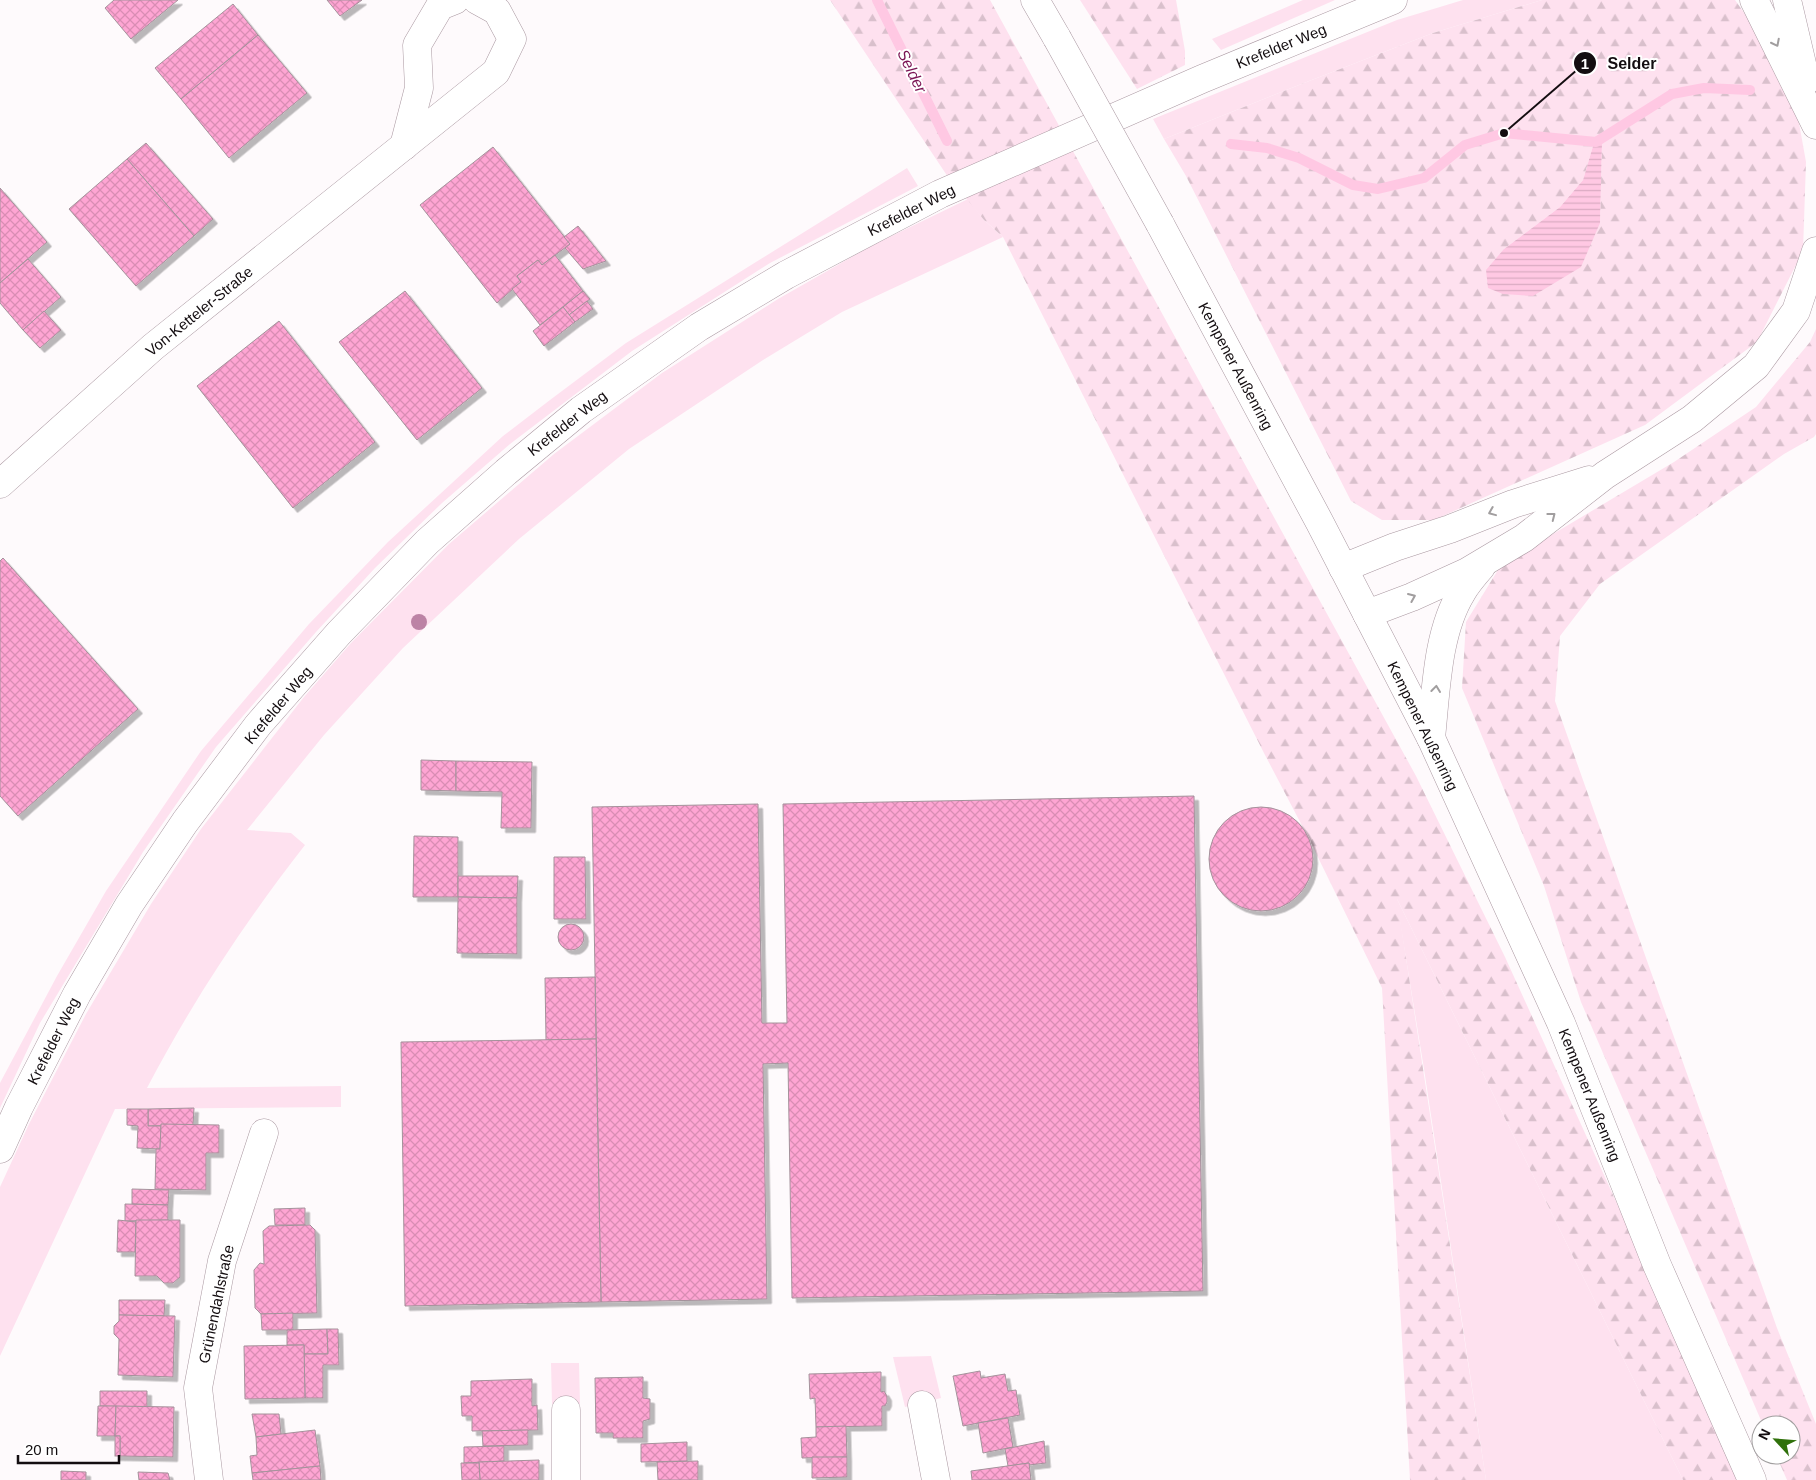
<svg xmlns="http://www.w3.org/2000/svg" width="1816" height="1480" font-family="Helvetica,sans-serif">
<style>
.green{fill:#fee1ef}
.forest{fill:url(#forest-firs);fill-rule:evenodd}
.water{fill:url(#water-rules)}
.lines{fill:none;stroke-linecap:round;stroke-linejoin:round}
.stream{stroke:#ffc8e3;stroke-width:10}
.building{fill:url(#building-cross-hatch);stroke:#a4929b;filter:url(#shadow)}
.street-casing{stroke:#aa98a1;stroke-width:29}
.secondary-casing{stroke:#aa98a1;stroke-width:29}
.primary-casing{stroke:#aa98a1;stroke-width:29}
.street{stroke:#fff;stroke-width:28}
.secondary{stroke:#fff;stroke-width:28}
.primary{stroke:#fff;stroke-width:28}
.primary-bridge-casing{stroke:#aa98a1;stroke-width:29;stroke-linecap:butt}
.primary-bridge{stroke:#fff;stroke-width:28}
.tree{fill:#bc83a5}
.oneway{stroke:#a19e9f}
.labels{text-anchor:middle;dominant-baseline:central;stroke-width:4;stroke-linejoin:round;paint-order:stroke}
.street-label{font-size:15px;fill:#130d10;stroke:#fff}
.water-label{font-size:16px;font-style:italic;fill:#7b1655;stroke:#fff}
.leader{fill:none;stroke:#130d10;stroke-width:2}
.callout-dot{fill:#130d10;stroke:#fff;stroke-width:2}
.mark-label{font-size:15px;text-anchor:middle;font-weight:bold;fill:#fff}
.callout-label{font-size:16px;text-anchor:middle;font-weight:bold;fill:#130d10;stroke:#fff;stroke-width:4;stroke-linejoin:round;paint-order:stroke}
</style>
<defs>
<pattern id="forest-firs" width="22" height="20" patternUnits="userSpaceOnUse" patternTransform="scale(1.25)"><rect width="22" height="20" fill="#fee1ef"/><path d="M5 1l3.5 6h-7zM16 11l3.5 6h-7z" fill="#d9c0cc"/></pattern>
<pattern id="water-rules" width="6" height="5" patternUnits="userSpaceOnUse" patternTransform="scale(1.25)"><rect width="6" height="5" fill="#ffc8e3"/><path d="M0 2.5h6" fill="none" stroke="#daabc2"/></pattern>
<pattern id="building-cross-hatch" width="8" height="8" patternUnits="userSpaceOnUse" patternTransform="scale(1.25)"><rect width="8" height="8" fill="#fea5d3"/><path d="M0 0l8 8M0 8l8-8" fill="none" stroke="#d98db4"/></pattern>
<filter id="shadow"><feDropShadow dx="4.5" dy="4.5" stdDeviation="0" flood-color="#0004"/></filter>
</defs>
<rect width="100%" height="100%" fill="#fefafc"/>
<!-- green -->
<g class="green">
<polygon points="1303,0 1335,0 1221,50 1212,39"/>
<polygon points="1463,0 1542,0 1433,33 1304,83 1164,139 1153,119 1397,20"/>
<polygon points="1706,85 1750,86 1753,92 1707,91 1676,95 1602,144 1593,146 1509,135 1467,148 1426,181 1378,192 1351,188 1300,162 1267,152 1229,148 1228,140 1269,146 1303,157 1422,175 1463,142 1509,129 1594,139 1673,89"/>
<polygon points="907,168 918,186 770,263 632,351 510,444 442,503 375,568 316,632 216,747 143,852 40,1023 0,1108 0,1083 57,976 106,891 201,751 309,624 388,542 503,436 550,400 626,343"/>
<path d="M 968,199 L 984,220 L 1003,237 L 842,312 L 763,360 L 629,449 L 519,539 L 403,648 L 324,735 L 247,830 L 291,833 L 305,845 C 245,922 192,1002 147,1088 L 341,1086 L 341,1107 L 115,1109 L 0,1356 L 0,1187 L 29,1124 L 86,1014 L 151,904 L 201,829 L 304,697 L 351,643 L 449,544 L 554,454 L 662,373 L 778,299 L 871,246 Z"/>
<polygon points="1396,897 1683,1480 1486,1480 1424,1069"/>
<polygon points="931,1356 941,1398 905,1407 893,1357"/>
<polygon points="551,1363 579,1363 580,1404 552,1404"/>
</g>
<!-- forest -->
<g class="forest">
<polygon points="830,0 990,0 1416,776 1505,957 1718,1426 1739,1480 1683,1480 1397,899 1486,1480 1410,1480 1382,988 1309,839 1265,755 1003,237 984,220 946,174"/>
<polygon points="1080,0 1176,0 1185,51 1185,65 1137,89"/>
<path d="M 1542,0 L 1735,0 L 1769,48 L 1794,95 L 1806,162 L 1803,251 L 1757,342 L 1645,425 L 1434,520 L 1382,520 L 1351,501 L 1186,176 L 1164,139 L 1304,83 L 1433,33 ZM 1706,85 L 1750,86 L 1753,91 L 1707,91 L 1676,95 L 1602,144 L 1600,223 L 1504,249 L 1560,207 L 1583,180 L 1593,146 L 1509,135 L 1467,148 L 1426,181 L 1378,192 L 1351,188 L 1300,162 L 1267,152 L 1229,148 L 1228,140 L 1269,146 L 1303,157 L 1354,181 L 1379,186 L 1422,175 L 1463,142 L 1509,129 L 1594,139 L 1673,89 Z"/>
<polygon points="1816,329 1816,434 1814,437 1784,454 1600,584 1560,636 1555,701 1777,1328 1816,1424 1816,1480 1787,1480 1776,1455 1791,1455 1791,1425 1763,1425 1581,1002 1544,886 1462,688 1466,622 1501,565 1674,462 1756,407 1810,342"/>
</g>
<!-- water -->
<polygon class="water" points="1602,144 1600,223 1581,267 1533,296 1503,294 1488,288 1486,270 1504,249 1560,207 1583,180 1593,146"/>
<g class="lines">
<!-- stream -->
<g class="stream">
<polyline points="877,0 947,141"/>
<polyline points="1231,144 1267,148 1299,158 1353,185 1378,189 1424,178 1465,145 1504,133 1596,142 1672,94 1704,88 1750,90"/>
</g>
</g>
<!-- building -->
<g class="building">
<polygon points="114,0 178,0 131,39 105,8"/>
<polygon points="327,0 362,0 340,16"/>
<polygon points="233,4 258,35 181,99 155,68"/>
<polygon points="258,35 307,93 229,158 181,99"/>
<polygon points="146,143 213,219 194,236 127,159"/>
<polygon points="493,147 570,244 542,265 538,260 517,276 521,282 497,303 420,205"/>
<polygon points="127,159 194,236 136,286 69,209"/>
<polygon points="0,188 47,242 0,283"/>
<polygon points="578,226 606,261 583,269 565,248 570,244 564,237"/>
<polygon points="555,255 583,291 540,325 512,289 521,282 517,276 538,260 542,265"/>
<polygon points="28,259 61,297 23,330 0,303 0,283"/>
<polygon points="405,291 482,388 417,440 339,342"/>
<polygon points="583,291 590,299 569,315 563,307"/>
<polygon points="587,301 593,309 575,322 569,315"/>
<polygon points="563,307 575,322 544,346 533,331"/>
<polygon points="44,311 61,330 40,348 23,330"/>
<polygon points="279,321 375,442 293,508 197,386"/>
<polygon points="3,558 138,709 18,816 0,796 0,561"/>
<polygon points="421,760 456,761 456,791 421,790"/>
<polygon points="456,761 532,762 531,828 501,828 502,792 456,791"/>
<polygon points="1194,796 1203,1291 792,1298 788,1063 763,1064 767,1299 601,1302 592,807 758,804 762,1023 787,1023 783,804"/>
<circle cx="1261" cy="859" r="52"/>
<polygon points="414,836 458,837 458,897 413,897"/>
<polygon points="554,857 585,857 586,919 554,919"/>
<polygon points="458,876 518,876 517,898 458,897"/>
<polygon points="458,897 517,898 517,954 457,953"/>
<circle cx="571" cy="937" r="13"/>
<polygon points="595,977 596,1039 546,1040 545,978"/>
<polygon points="596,1039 601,1302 405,1306 401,1042"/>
<polygon points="194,1108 193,1125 148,1126 148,1109"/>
<polygon points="127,1109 148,1109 148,1126 161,1126 160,1149 137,1148 138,1126 127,1125"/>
<polygon points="161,1124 219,1125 219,1153 206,1153 206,1190 155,1189 156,1149 160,1149"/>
<polygon points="132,1189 169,1190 168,1205 132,1204"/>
<polygon points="125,1204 168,1205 168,1220 125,1221"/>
<polygon points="305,1208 305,1225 275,1225 274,1209"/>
<polygon points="118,1220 136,1222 135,1252 117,1252"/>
<polygon points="136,1220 180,1220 180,1277 173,1283 164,1283 157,1276 135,1276"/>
<polygon points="310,1225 315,1230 317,1313 261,1314 255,1308 254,1270 260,1263 264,1264 263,1231 269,1226"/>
<polygon points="119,1300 165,1300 164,1316 119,1315"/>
<polygon points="293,1313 293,1330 262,1330 261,1314"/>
<polygon points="119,1315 175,1316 173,1377 118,1375 119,1339 114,1334 114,1326 119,1321"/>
<polygon points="327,1329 328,1354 304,1354 304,1345 287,1345 287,1330"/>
<polygon points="327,1329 338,1329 339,1365 323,1365 323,1398 305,1398 304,1354 328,1354"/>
<polygon points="304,1345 305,1398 245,1399 244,1346"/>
<polygon points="980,1371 981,1378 1005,1374 1008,1391 1016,1390 1020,1415 963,1426 953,1376"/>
<polygon points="881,1372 881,1392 884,1391 887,1396 887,1402 885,1406 882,1406 882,1426 816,1427 815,1398 810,1399 809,1374"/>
<polygon points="643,1377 643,1398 650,1399 650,1419 643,1421 643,1438 613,1438 613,1433 596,1433 595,1378"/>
<polygon points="532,1379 532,1406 537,1405 538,1430 472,1431 472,1416 462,1416 461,1396 471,1396 471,1381"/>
<polygon points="100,1391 147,1391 147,1407 100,1406"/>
<polygon points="98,1406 116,1406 115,1436 97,1436"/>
<polygon points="116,1406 174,1407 173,1457 120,1456 120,1436 115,1436"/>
<polygon points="252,1414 279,1414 281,1434 256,1437"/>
<polygon points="1008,1418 1013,1447 983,1453 978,1423"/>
<polygon points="846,1426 847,1457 802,1458 801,1438 816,1437 816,1427"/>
<polygon points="315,1430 320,1466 252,1473 250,1456 257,1455 256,1437"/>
<polygon points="528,1430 528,1445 483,1446 482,1431"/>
<rect x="115" y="1436" width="5" height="20"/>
<polygon points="1044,1441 1046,1463 1029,1465 1029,1463 1008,1466 1005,1449"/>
<polygon points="687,1442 687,1461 641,1462 641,1444"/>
<polygon points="504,1446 504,1461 464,1463 464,1447"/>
<polygon points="812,1457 847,1457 847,1477 812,1478"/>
<polygon points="539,1460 539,1480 480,1480 479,1462"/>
<polygon points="698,1461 698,1480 658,1480 657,1462"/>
<polygon points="461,1463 479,1463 480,1480 462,1480"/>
<polygon points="1029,1463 1031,1480 972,1480 971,1471"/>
<polygon points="320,1466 321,1480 253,1480 252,1473"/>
<polygon points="61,1471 86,1472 86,1480 61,1480"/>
<polygon points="138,1472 168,1473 170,1480 139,1480"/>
</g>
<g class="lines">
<defs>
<g id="street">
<polyline points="404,146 419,88 417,45 440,6 455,0"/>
<polyline points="0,484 153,347 496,72 512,39 497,11 477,0"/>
<polyline points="922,1405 936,1480"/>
<polyline points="566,1410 566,1480"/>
<polyline points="209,1480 198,1388 222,1261 264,1133"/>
</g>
<polyline id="secondary" points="0,1149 19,1107 77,994 129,905 185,822 258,725 339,633 427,542 506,472 581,410 699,327 786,275 940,194 1202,79 1393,0"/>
<g id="primary">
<polyline points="1035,0 1057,38"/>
<polyline points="1754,0 1816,125"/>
<polyline points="1787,0 1806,81"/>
<polyline points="1160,224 1320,523 1431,738 1561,1023 1657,1265 1752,1480"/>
<polyline points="1343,568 1395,547 1450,529 1513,504 1589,480"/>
<polyline points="1367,614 1412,597 1467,572 1524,538 1605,475 1692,419 1756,366 1796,311 1816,251"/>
<path d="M 1431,738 C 1436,691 1437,632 1462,592 C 1467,583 1474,575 1481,567"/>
</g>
</defs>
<!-- street casing -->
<use href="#street" class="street-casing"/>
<!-- secondary casing -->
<use href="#secondary" class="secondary-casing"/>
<!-- primary casing -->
<use href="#primary" class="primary-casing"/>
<!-- street -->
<use href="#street" class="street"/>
<!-- secondary -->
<use href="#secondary" class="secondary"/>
<!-- primary -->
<use href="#primary" class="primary"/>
<defs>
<polyline id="primary-bridge" points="1057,38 1160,224"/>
</defs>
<!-- primary-bridge casing -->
<use href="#primary-bridge" class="primary-bridge-casing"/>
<!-- primary-bridge -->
<use href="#primary-bridge" class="primary-bridge"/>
</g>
<!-- trees -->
<circle class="tree" cx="419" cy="622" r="8"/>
<!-- one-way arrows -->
<defs><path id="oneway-chevron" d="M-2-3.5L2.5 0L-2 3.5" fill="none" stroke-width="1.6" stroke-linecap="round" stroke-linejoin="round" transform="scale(1.25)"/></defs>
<g class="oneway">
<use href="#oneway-chevron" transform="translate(1776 43) rotate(63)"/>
<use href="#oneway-chevron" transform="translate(1492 512) rotate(158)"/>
<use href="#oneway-chevron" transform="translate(1552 516) rotate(-38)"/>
<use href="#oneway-chevron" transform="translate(1412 597) rotate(-23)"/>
<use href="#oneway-chevron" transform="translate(1436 689) rotate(-83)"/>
</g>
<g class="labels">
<!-- street labels -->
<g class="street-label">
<text transform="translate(1281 46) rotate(-22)">Krefelder Weg</text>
<text transform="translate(911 210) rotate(-27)">Krefelder Weg</text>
<text transform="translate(199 311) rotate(-39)">Von-Ketteler-Straße</text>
<text transform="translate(1236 366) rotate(62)">Kempener Außenring</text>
<text transform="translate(567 423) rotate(-38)">Krefelder Weg</text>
<text transform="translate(278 705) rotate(-50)">Krefelder Weg</text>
<text transform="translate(1423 726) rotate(64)">Kempener Außenring</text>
<text transform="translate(53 1041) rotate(-63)">Krefelder Weg</text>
<text transform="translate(1590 1095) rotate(68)">Kempener Außenring</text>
<text transform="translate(216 1304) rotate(-78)">Grünendahlstraße</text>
</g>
<!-- water labels -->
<g class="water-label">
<text transform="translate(912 71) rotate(64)">Selder</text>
</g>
</g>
<!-- callouts -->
<path class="leader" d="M1504 133L1585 63"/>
<g class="callout-dot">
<circle cx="1504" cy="133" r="5"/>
<circle cx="1585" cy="63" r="12"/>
</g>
<g class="mark-label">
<text x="1585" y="69">1</text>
</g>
<g class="callout-label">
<text x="1632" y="69">Selder</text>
</g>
<!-- north arrow -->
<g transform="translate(1776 1440) rotate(296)"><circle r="24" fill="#ffffff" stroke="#a19e9f"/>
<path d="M0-4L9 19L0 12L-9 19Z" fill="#30710b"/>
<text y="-8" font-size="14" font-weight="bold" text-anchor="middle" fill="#130d10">N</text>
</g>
<!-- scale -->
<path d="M18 1455v8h101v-8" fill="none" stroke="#130d10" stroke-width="2.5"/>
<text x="25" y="1455" font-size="15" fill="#130d10" stroke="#ffffff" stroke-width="4" paint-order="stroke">20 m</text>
</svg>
